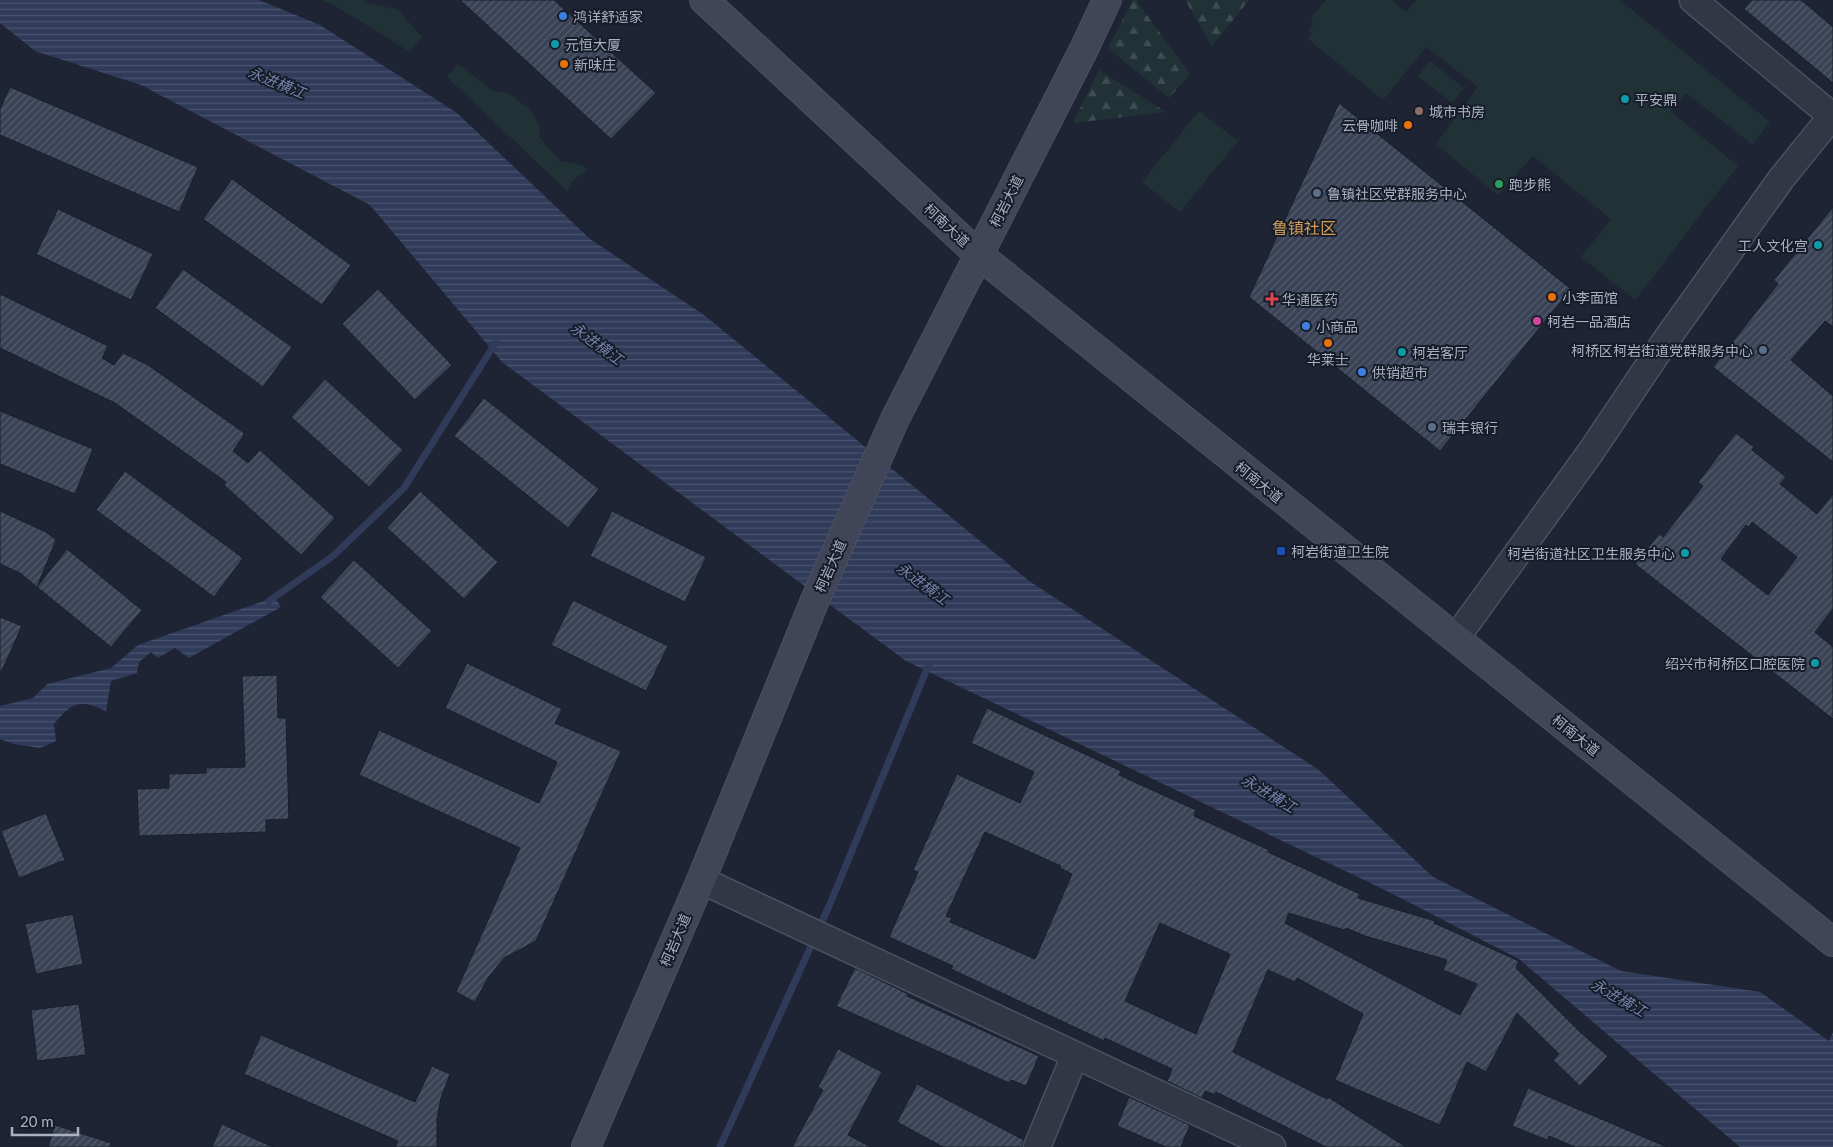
<svg xmlns="http://www.w3.org/2000/svg" width="1833" height="1147" font-family="Lato,'Noto Sans SC',sans-serif">
<style>
.grass{fill:#213237}
.forest{fill:url(#forest-firs)}
.water{fill:url(#water-rules)}
.lines{fill:none;stroke-linecap:round;stroke-linejoin:round}
.stream{stroke:#303b5a;stroke-width:7}
.building{fill:url(#building-hatch);stroke:#191e2b;fill-rule:evenodd}
.street-casing{stroke:#4c5161;stroke-width:29}
.secondary-casing{stroke:#4c5161;stroke-width:30}
.street{stroke:#323745;stroke-width:26}
.secondary{stroke:#404558;stroke-width:28}
.shop-dot{fill:#3f7fe0;stroke:#171c29;stroke-width:2}
.culture-dot{fill:#0f9aa8;stroke:#171c29;stroke-width:2}
.food-dot{fill:#e8710a;stroke:#171c29;stroke-width:2}
.education-dot{fill:#8d6e63;stroke:#171c29;stroke-width:2}
.leisure-dot{fill:#2e9e5b;stroke:#171c29;stroke-width:2}
.service-dot{fill:#5c6f8a;stroke:#171c29;stroke-width:2}
.health-dot{fill:#e0444e;stroke:#171c29;stroke-width:2}
.hotel-dot{fill:#d1479c;stroke:#171c29;stroke-width:2}
.transit-dot{fill:#1a4fb4;stroke:#171c29;stroke-width:2}
.labels{text-anchor:middle;dominant-baseline:central;stroke-width:4;stroke-linejoin:round;paint-order:stroke}
.poi-label{font-size:14px;fill:#abb1c3;stroke:#171c29;text-anchor:start}
.street-label{font-size:14px;fill:#abb1c3;stroke:#171c29}
.water-label{font-size:15px;font-style:italic;fill:#7383ab;stroke:#171c29}
.quarter-label{font-size:16px;fill:#d29f57;stroke:#171c29}
</style>
<defs>
<pattern id="forest-firs" width="22" height="20" patternUnits="userSpaceOnUse" patternTransform="scale(1.25)"><rect width="22" height="20" fill="#213237"/><path d="M5 1l3.5 6h-7zM16 11l3.5 6h-7z" fill="#3f4d52"/></pattern>
<pattern id="water-rules" width="6" height="5" patternUnits="userSpaceOnUse" patternTransform="scale(1.25)"><rect width="6" height="5" fill="#303b5a"/><path d="M0 2.5h6" fill="none" stroke="#4b5570"/></pattern>
<pattern id="building-hatch" width="6" height="6" patternUnits="userSpaceOnUse" patternTransform="scale(1.25)"><rect width="6" height="6" fill="#3a4256"/><path d="M-1 1l2-2M0 6l6-6M5 7l2-2" fill="none" stroke="#545b6d"/></pattern>
</defs>
<rect width="100%" height="100%" fill="#1e2434"/>
<!-- grass -->
<g class="grass">
<polygon points="322,0 365,0 369,4 397,9 422,37 410,52 334,5"/>
<polygon points="1326,0 1392,0 1406,12 1416,0 1620,0 1770,122 1753,145 1686,93 1670,111 1738,166 1635,300 1581,257 1611,219 1533,156 1498,195 1436,144 1478,87 1426,47 1383,100 1308,39 1312,35 1308,30 1313,25 1311,18"/>
<polygon points="1430,61 1464,88 1452,103 1418,76"/>
<path d="M 458,64 L 495,92 L 508,93 L 531,110 L 540,127 L 539,137 L 560,161 L 582,165 L 588,171 C 577,176 570,180 568,192 L 447,77 Z"/>
<polygon points="1199,111 1238,141 1180,212 1142,182"/>
</g>
<!-- forest -->
<g class="forest">
<polygon points="1133,0 1136,0 1190,74 1169,98 1108,48"/>
<polygon points="1185,0 1249,0 1212,46"/>
<polygon points="1099,70 1166,112 1073,123"/>
</g>
<!-- water -->
<g class="water">
<polygon points="0,0 259,0 320,25 457,113 590,239 704,315 1029,581 1319,770 1433,877 1621,971 1760,992 1829,1041 1833,1032 1833,1147 1740,1147 1519,959 1387,891 906,661 502,362 370,205 141,85 35,51 0,23"/>
<path d="M 275,597 L 281,607 L 189,658 L 175,648 L 158,658 L 151,652 L 139,662 L 137,673 L 111,681 L 106,711 C 80,699 72,702 54,724 L 56,741 L 40,748 L 14,744 L 0,739 L 0,706 L 33,698 L 47,684 L 111,668 L 138,645 Z"/>
</g>
<g class="lines">
<!-- stream -->
<g class="stream">
<polyline points="269,601 333,556 404,488 496,342"/>
<polyline points="720,1147 830,904 929,664"/>
</g>
</g>
<!-- building -->
<g class="building">
<polygon points="460,0 554,0 656,93 611,139"/>
<polygon points="1752,0 1801,0 1833,27 1833,83 1744,9"/>
<polygon points="10,87 198,167 179,212 0,135 0,109"/>
<polygon points="1339,103 1571,289 1440,451 1249,297"/>
<polygon points="232,179 351,265 322,305 203,219"/>
<polygon points="1833,207 1833,327 1825,321 1791,360 1833,396 1833,462 1713,367 1778,284 1774,280"/>
<polygon points="58,209 153,254 131,300 36,254"/>
<polygon points="183,269 292,347 263,387 155,308"/>
<polygon points="378,289 452,365 415,400 342,324"/>
<polygon points="0,294 108,346 102,358 114,365 123,353 148,365 243,432 244,435 233,451 248,463 260,450 335,518 301,555 224,485 226,482 115,403 0,348"/>
<polygon points="325,379 403,450 369,487 291,417"/>
<polygon points="484,398 599,489 568,528 454,436"/>
<polygon points="0,411 93,449 75,494 0,464"/>
<path d="M 1736,433 L 1754,447 L 1752,450 L 1786,477 L 1780,484 L 1817,514 L 1833,494 L 1833,609 L 1815,632 L 1833,647 L 1833,719 L 1635,564 L 1659,534 L 1663,537 L 1703,486 L 1698,482 ZM 1752,522 L 1797,557 L 1768,595 L 1721,559 L 1746,525 L 1749,527 Z"/>
<polygon points="125,471 243,558 214,597 96,510"/>
<polygon points="420,491 498,562 464,599 387,528"/>
<polygon points="0,511 46,532 56,540 37,587 20,573 0,564"/>
<polygon points="612,511 706,557 685,602 590,556"/>
<polygon points="67,549 142,610 111,647 37,587"/>
<polygon points="354,560 432,631 398,668 320,597"/>
<polygon points="573,600 668,646 646,691 551,645"/>
<polygon points="0,617 22,626 0,675"/>
<polygon points="467,663 562,709 555,723 621,751 536,941 504,958 488,978 475,1002 456,992 520,848 359,775 379,730 539,803 557,762 445,708"/>
<polygon points="277,675 278,718 286,718 289,819 266,820 266,832 139,836 137,789 169,788 169,774 206,773 206,768 245,767 242,676"/>
<path d="M 987,708 L 1121,771 L 1119,775 L 1196,810 L 1194,816 L 1269,850 L 1268,852 L 1360,894 L 1358,898 L 1435,921 L 1434,923 L 1519,961 L 1516,968 L 1580,1032 L 1608,1056 L 1580,1086 L 1553,1060 L 1559,1054 L 1517,1013 L 1486,1072 L 1467,1062 L 1440,1125 L 1335,1080 L 1363,1014 L 1297,978 L 1295,982 L 1268,970 L 1233,1052 L 1327,1099 L 1328,1097 L 1406,1147 L 1326,1147 L 1216,1092 L 1215,1095 L 1205,1091 L 1202,1098 L 1167,1081 L 1172,1069 L 1105,1038 L 1104,1041 L 951,969 L 953,966 L 889,937 L 918,872 L 913,870 L 957,774 L 1020,803 L 1034,772 L 971,743 ZM 985,832 L 1061,866 L 1060,868 L 1072,874 L 1035,959 L 950,922 L 952,918 L 946,916 ZM 1289,913 L 1344,930 L 1346,928 L 1365,936 L 1447,960 L 1443,970 L 1477,984 L 1460,1015 L 1285,923 ZM 1160,923 L 1230,954 L 1196,1034 L 1125,1001 Z"/>
<polygon points="46,813 65,860 19,878 1,831"/>
<polygon points="73,914 83,964 36,974 25,924"/>
<polygon points="855,968 908,994 907,996 1039,1056 1026,1086 1011,1080 1009,1083 836,1006"/>
<polygon points="79,1004 86,1055 37,1061 31,1010"/>
<polygon points="261,1035 415,1102 432,1066 450,1074 441,1098 437,1119 437,1147 395,1147 398,1141 244,1074"/>
<polygon points="838,1049 882,1072 848,1135 871,1147 792,1147 823,1090 818,1087"/>
<polygon points="917,1084 1024,1140 1022,1147 943,1147 897,1122"/>
<polygon points="1528,1088 1613,1124 1667,1147 1575,1147 1549,1136 1547,1140 1512,1126"/>
<polygon points="1129,1097 1190,1125 1181,1147 1166,1147 1117,1126"/>
<polygon points="222,1124 273,1147 212,1147"/>
<polygon points="55,1125 111,1143 110,1147 48,1147"/>
</g>
<g class="lines">
<defs>
<g id="street">
<polyline points="1693,0 1833,117"/>
<polyline points="1456,638 1590,453 1666,340 1781,179 1832,116"/>
<polyline points="701,880 1272,1147"/>
<polyline points="1037,1147 1075,1055"/>
</g>
<g id="secondary">
<polyline points="704,0 979,255 1833,942"/>
<polyline points="586,1147 701,880 815,600 895,419 1084,49 1107,0"/>
</g>
</defs>
<!-- street casing -->
<use href="#street" class="street-casing"/>
<!-- secondary casing -->
<use href="#secondary" class="secondary-casing"/>
<!-- street -->
<use href="#street" class="street"/>
<!-- secondary -->
<use href="#secondary" class="secondary"/>
</g>
<!-- markers -->
<g class="shop-dot">
<circle cx="563" cy="16" r="5"/>
<circle cx="1306" cy="326" r="5"/>
<circle cx="1362" cy="372" r="5"/>
</g>
<g class="culture-dot">
<circle cx="555" cy="44" r="5"/>
<circle cx="1625" cy="99" r="5"/>
<circle cx="1818" cy="245" r="5"/>
<circle cx="1402" cy="352" r="5"/>
<circle cx="1685" cy="553" r="5"/>
<circle cx="1815" cy="663" r="5"/>
</g>
<g class="food-dot">
<circle cx="564" cy="64" r="5"/>
<circle cx="1408" cy="125" r="5"/>
<circle cx="1552" cy="297" r="5"/>
<circle cx="1328" cy="343" r="5"/>
</g>
<circle class="education-dot" cx="1419" cy="111" r="5"/>
<circle class="leisure-dot" cx="1499" cy="184" r="5"/>
<g class="service-dot">
<circle cx="1317" cy="193" r="5"/>
<circle cx="1763" cy="350" r="5"/>
<circle cx="1432" cy="427" r="5"/>
</g>
<path class="health-dot" d="M1269.5 291.5h5v5h5v5h-5v5h-5v-5h-5v-5h5z"/>
<circle class="hotel-dot" cx="1537" cy="321" r="5"/>
<rect class="transit-dot" x="1276" y="546" width="10" height="10" rx="2.5"/>
<g class="labels">
<!-- poi labels -->
<g class="poi-label">
<text x="573" y="16">鸿详舒适家</text>
<text x="565" y="44">元恒大厦</text>
<text x="574" y="64">新味庄</text>
<text x="1635" y="99">平安鼎</text>
<text x="1429" y="111">城市书房</text>
<text x="1398" y="125" text-anchor="end">云骨咖啡</text>
<text x="1509" y="184">跑步熊</text>
<text x="1327" y="193">鲁镇社区党群服务中心</text>
<text x="1808" y="245" text-anchor="end">工人文化宫</text>
<text x="1562" y="297">小李面馆</text>
<text x="1282" y="299">华通医药</text>
<text x="1547" y="321">柯岩一品酒店</text>
<text x="1316" y="326">小商品</text>
<text x="1753" y="350" text-anchor="end">柯桥区柯岩街道党群服务中心</text>
<text x="1412" y="352">柯岩客厅</text>
<text x="1328" y="359" text-anchor="middle">华莱士</text>
<text x="1372" y="372">供销超市</text>
<text x="1442" y="427">瑞丰银行</text>
<text x="1291" y="551">柯岩街道卫生院</text>
<text x="1675" y="553" text-anchor="end">柯岩街道社区卫生服务中心</text>
<text x="1805" y="663" text-anchor="end">绍兴市柯桥区口腔医院</text>
</g>
<!-- street labels -->
<g class="street-label">
<text transform="translate(1006 201) rotate(-63)">柯岩大道</text>
<text transform="translate(947 225) rotate(43)">柯南大道</text>
<text transform="translate(1259 482) rotate(39)">柯南大道</text>
<text transform="translate(830 566) rotate(-66)">柯岩大道</text>
<text transform="translate(1576 735) rotate(39)">柯南大道</text>
<text transform="translate(675 940) rotate(-67)">柯岩大道</text>
</g>
<!-- water labels -->
<g class="water-label">
<text transform="translate(277 82) rotate(22)">永进横江</text>
<text transform="translate(597 343) rotate(36)">永进横江</text>
<text transform="translate(923 583) rotate(36)">永进横江</text>
<text transform="translate(1269 793) rotate(31)">永进横江</text>
<text transform="translate(1619 997) rotate(30)">永进横江</text>
</g>
<!-- quarter labels -->
<g class="quarter-label">
<text x="1304" y="227">鲁镇社区</text>
</g>
</g>
<!-- scale -->
<path d="M12 1127v8h66v-8" fill="none" stroke="#abb1c3" stroke-width="2.5"/>
<text x="20" y="1127" font-size="15" fill="#abb1c3" stroke="#171c29" stroke-width="4" paint-order="stroke">20 m</text>
</svg>
